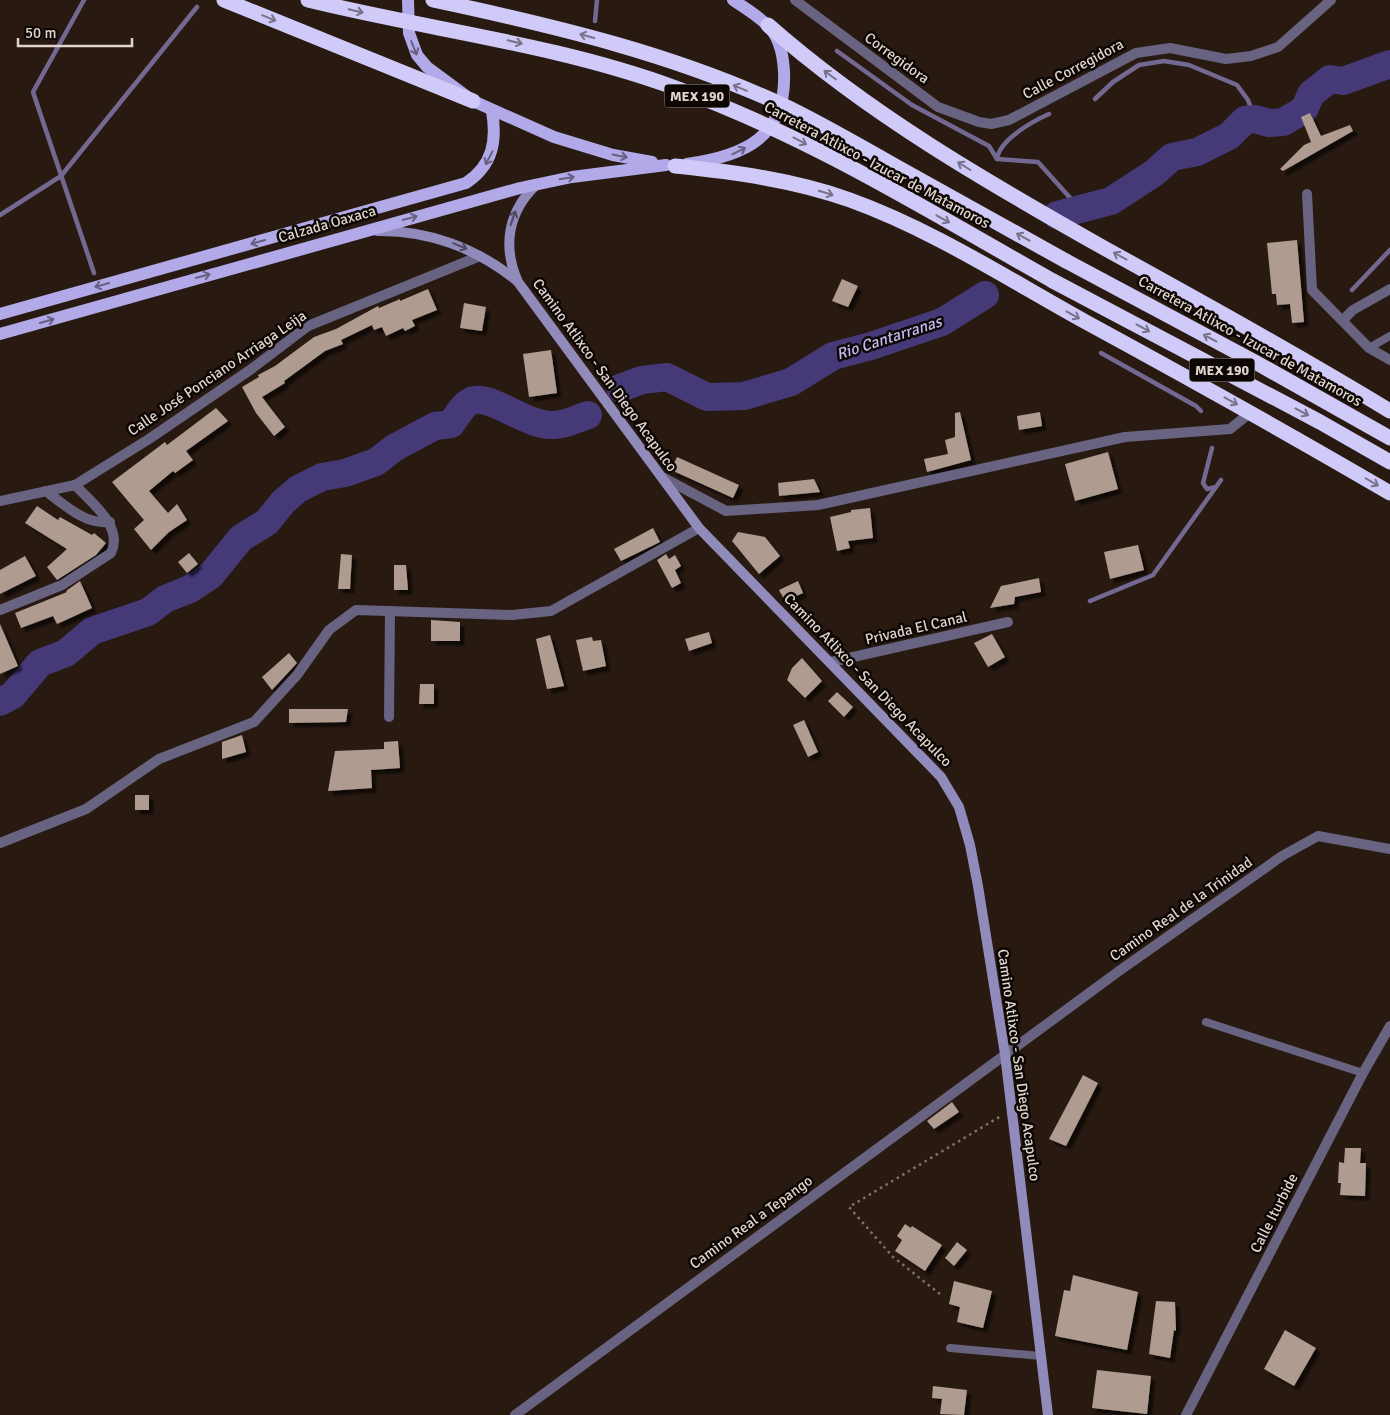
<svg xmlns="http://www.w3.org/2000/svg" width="1390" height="1415" font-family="Signika,sans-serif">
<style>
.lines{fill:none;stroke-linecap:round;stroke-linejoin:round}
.stream{stroke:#736892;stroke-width:4.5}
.river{stroke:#453978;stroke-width:28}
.building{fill:#af9b8f;filter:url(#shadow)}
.path{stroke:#7f726a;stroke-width:2.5;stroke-dasharray:2.5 4;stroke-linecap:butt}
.lane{stroke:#676381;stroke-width:8}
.street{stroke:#676381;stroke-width:10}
.secondary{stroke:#918bbb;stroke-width:10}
.primary{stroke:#b1a9e8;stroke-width:12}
.highway{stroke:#cfcaf8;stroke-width:15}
.highway-bridge{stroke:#cfcaf8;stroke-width:15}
.oneway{stroke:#78728a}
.oneway2{stroke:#676081}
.oneway3{stroke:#4f4960}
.labels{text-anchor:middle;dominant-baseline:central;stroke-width:5;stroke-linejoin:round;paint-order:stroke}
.shield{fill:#0d0704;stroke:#a09691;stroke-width:1}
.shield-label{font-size:14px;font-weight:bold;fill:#dfd4ce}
.street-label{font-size:15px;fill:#dfd4ce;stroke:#0d0704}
.water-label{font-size:16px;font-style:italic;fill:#c0b9f3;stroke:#0d0704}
</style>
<defs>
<filter id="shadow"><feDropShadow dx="4.5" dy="4.5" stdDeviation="1" flood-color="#0009"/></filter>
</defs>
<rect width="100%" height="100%" fill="#291a11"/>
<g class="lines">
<!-- stream -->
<g class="stream">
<polyline points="84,0 33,92 94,273"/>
<polyline points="595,21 597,0"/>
<polyline points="837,51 912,105 989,146 997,159 1038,162 1072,200 1079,211"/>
<polyline points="1095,99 1113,82 1139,65 1164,61 1189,65 1237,85 1248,100 1255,119"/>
<path d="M 997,159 C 999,140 1033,121 1049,114"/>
<polyline points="0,215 61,176 197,7"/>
<polyline points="1352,290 1390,250"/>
<polyline points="1101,353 1196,406 1201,411"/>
<polyline points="1212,448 1203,483 1207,489 1216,487"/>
<polyline points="1090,601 1153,575 1221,480"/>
</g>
<!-- river -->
<g class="river">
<polyline points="1057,215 1111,201 1154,173 1172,157 1197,152 1229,136 1245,120 1255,119 1269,123 1283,122 1304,110 1311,94 1330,79 1343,81 1390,64"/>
<polyline points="620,388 642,380 667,377 707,397 744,396 791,382 833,356 871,346 942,322 985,295"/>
<path d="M 0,702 L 13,695 L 40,663 L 66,653 L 92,631 L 148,612 L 165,599 L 190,589 L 211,575 L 241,538 L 267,522 L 283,502 L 298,489 L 322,477 L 345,473 L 376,462 L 394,448 L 435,426 L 451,424 C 457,416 465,401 475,400 C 495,397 528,427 555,425 C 566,425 578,418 588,415"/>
</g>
</g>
<!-- building -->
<g class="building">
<polygon points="1310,113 1321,136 1350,125 1353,131 1283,171 1280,169 1304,145 1311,142 1301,117"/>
<polygon points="1297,240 1304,322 1292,323 1290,304 1277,305 1276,294 1272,294 1267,243"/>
<polygon points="842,279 858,286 848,307 832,301"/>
<polygon points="428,289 437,310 412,320 415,326 405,331 403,328 386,336 382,327 374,330 372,325 341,340 343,344 325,351 284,381 285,383 262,397 285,427 274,436 256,413 242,387 259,377 258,375 275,366 314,337 336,329 378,306 379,308 400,299 400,301"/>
<polygon points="464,303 486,307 482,331 460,328"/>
<polygon points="551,350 557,393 529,397 523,354"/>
<polygon points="216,408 228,421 186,451 193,460 175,473 173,471 149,491 168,513 177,504 187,520 169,532 151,550 134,529 144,520 112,482 165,442 167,445"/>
<polygon points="960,412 971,460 927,472 924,459 948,454 945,440 955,437 955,413"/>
<polygon points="1040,412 1042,426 1019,430 1017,416"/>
<polygon points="1108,452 1118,489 1075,501 1065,464"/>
<polygon points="677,457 739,485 733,498 671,470"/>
<polygon points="814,479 820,492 779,496 778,483"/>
<polygon points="37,506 58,520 60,517 92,535 94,533 106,543 96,555 57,580 47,567 67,549 25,523"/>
<polygon points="870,508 873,538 848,541 850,548 837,551 830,517 851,512 851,510"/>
<polygon points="653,528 660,542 621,561 614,549"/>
<polygon points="738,532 765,537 780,556 759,574 732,541"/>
<polygon points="1138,545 1144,570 1110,579 1104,552"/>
<polygon points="189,553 198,564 187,573 178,562"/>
<polygon points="341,554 352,555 350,589 338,589"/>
<polygon points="666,554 669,559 675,555 681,566 675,570 681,583 672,588 657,560"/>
<polygon points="25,556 36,576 0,594 0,570"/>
<polygon points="394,565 406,565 408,590 394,590"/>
<polygon points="1039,578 1041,592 1015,597 1014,604 990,608 1001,586"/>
<polygon points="80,581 92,608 57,624 53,616 21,628 15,613 67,592 66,591"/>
<polygon points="798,581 803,593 785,601 779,590"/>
<polygon points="431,620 460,622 460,641 431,641"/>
<polygon points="0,624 18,666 0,674"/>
<polygon points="709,632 712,643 689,651 685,639"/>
<polygon points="992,634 1005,657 988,667 974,643"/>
<polygon points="550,635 564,686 547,689 536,639"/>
<polygon points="592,637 593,641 601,640 606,666 583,671 576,640"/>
<polygon points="289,653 297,663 272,690 262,677"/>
<polygon points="802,658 822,681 805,698 787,680 792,668"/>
<polygon points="420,684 434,684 434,704 419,704"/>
<polygon points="837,692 853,707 844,717 828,701"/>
<polygon points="289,709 348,709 346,722 289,723"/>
<polygon points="804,720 818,752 808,757 793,725"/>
<polygon points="242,735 246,752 222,759 222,742"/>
<polygon points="398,741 400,768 371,770 372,788 328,791 335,751 384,749 384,742"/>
<rect x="135" y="795" width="14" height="15"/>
<polygon points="1083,1075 1098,1083 1066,1146 1049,1139"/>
<polygon points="952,1102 959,1112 934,1129 927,1121"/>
<polygon points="1345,1148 1361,1148 1360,1163 1366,1163 1365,1196 1340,1195 1341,1183 1338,1183 1339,1162 1344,1163"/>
<polygon points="905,1224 911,1228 912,1226 942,1245 925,1271 895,1251 902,1240 897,1236"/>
<polygon points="957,1242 967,1250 954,1266 945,1258"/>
<polygon points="1073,1275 1138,1292 1127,1350 1055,1336 1064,1290 1070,1291"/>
<polygon points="954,1281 992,1291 983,1328 957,1322 960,1307 949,1304"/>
<polygon points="1156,1301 1175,1302 1176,1331 1174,1330 1170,1358 1149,1354"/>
<polygon points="1285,1330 1316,1348 1294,1386 1264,1369"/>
<polygon points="1097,1370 1151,1376 1147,1414 1092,1408"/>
<polygon points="933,1386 967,1390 964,1415 940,1414 942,1399 932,1398"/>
</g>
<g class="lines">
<!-- path -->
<polyline class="path" points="940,1294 893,1257 849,1207 1001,1116"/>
<!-- lane -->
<g class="lane">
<polyline points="1369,348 1390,336"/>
<polyline points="1206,1022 1363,1073"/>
<polyline points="950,1348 1041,1356"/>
</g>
<!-- street -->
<g class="street">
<polyline points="795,0 938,107 979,122 991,124 1009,120 1136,53 1170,48 1226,59 1251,56 1278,47 1331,0"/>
<polyline points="1307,194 1312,290 1369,348 1390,360"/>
<polyline points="1343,320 1353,310 1390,289"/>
<polyline points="662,477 726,511 818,505 1125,437 1230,429 1251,412"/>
<path d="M 46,491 C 64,505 86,525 110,522"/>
<polyline points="0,501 75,485 149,439 250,370 308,326 480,256"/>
<path d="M 0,610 L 62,585 L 111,553 C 124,527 91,502 75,485"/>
<polyline points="831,662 1008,622"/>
<polyline points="389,717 390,611"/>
<polyline points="0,843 86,809 159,759 254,722 297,675 329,630 356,610 512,615 551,611 699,528"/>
<polyline points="515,1415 1119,971 1282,856 1318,836 1390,849"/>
<polyline points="1186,1415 1363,1073 1390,1026"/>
</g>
<!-- secondary -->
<g class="secondary">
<path d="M 537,184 C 508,211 502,246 518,282 L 699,528 L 941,777 L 959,807 L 970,845 L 978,886 L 1005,1054 L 1048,1415"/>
<path d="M 377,231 C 428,230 476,248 516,280"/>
</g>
<!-- primary -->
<g class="primary">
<polyline points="408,0 409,33 417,55 427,67 473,101 554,137 613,155 652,162"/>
<path d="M 687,164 C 745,156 787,137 784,71 C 783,54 779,36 767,25 C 757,15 744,7 733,0"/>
<path d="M 0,314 L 466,183 C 493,165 497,141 492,111"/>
<polyline points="0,334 520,188 572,177 666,165"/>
</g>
<!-- highway -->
<g class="highway">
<polyline points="224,0 473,101"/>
<path d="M 768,25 C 869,114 987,182 1104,248 C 1200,301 1296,354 1390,411"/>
<path d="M 675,166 C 734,172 794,180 850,200 C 933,230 1008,279 1084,321 C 1187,377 1289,434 1390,493"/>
<polyline points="1066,261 1255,362 1390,438"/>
<polyline points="1053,281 1320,422 1390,462"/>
</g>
<!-- highway-bridge -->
<g class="highway-bridge">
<path d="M 308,0 C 430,30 555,44 673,87 C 807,135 929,211 1053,281"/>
<path d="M 433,0 C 555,26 678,55 791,109 C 827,127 862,147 897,167 C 953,198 1010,230 1066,261"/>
</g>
</g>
<!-- one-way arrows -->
<defs><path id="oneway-shaft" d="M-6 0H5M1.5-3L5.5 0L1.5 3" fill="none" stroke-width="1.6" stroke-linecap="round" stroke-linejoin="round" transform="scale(1.25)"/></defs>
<g class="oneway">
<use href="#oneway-shaft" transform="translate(356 11) rotate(13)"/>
<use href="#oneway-shaft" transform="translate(269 18) rotate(22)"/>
<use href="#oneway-shaft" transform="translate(587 36) rotate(-165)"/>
<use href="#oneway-shaft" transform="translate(515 42) rotate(13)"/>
<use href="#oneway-shaft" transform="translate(830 75) rotate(-143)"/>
<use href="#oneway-shaft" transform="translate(740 88) rotate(-157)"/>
<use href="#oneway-shaft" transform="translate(800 141) rotate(28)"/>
<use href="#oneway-shaft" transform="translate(964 166) rotate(-148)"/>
<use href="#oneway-shaft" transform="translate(826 193) rotate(17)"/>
<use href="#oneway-shaft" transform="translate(943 219) rotate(29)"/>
<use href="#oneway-shaft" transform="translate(1023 237) rotate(-151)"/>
<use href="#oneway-shaft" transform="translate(1120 256) rotate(-151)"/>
<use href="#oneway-shaft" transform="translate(1073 315) rotate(29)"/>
<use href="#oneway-shaft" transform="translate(1143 328) rotate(28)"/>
<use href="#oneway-shaft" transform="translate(1210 338) rotate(-152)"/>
<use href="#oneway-shaft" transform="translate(1231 401) rotate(29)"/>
<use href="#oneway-shaft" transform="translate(1302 412) rotate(28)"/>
<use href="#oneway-shaft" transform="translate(1372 482) rotate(30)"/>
</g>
<g class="oneway2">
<use href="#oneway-shaft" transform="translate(414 48) rotate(68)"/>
<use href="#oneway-shaft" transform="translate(739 151) rotate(-27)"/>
<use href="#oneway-shaft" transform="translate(620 156) rotate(12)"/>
<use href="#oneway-shaft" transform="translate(489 158) rotate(118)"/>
<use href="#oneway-shaft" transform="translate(567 178) rotate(-10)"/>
<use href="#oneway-shaft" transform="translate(410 218) rotate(-15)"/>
<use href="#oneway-shaft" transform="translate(258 242) rotate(164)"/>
<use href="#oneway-shaft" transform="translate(203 276) rotate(-16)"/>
<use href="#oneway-shaft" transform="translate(102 285) rotate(164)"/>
<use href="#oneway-shaft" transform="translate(47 321) rotate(-16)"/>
</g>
<g class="oneway3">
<use href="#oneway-shaft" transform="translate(513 218) rotate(-71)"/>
<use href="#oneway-shaft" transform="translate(460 246) rotate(23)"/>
</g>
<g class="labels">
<!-- shield labels -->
<g class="shield">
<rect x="664.5" y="84.5" width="65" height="23" rx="4"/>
<rect x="1189.5" y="358.5" width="65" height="23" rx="4"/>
</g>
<g class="shield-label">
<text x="697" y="96">MEX 190</text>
<text x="1222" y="370">MEX 190</text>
</g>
<!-- street labels -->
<g class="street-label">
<text transform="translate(897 58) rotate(36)">Corregidora</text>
<text transform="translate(1073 69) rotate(-28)">Calle Corregidora</text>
<text transform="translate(877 165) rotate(28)">Carretera Atlixco - Izucar de Matamoros</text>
<text transform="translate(327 224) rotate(-16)">Calzada Oaxaca</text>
<text transform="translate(1250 341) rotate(29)">Carretera Atlixco - Izucar de Matamoros</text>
<text transform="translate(217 373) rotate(-34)">Calle José Ponciano Arriaga Leija</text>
<text transform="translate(605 375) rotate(54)">Camino Atlixco - San Diego Acapulco</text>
<text transform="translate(916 628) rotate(-13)">Privada El Canal</text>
<text transform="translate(868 680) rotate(46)">Camino Atlixco - San Diego Acapulco</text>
<text transform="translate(1181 909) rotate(-35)">Camino Real de la Trinidad</text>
<text transform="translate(1019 1065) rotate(82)">Camino Atlixco - San Diego Acapulco</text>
<text transform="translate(1274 1213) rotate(-63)">Calle Iturbide</text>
<text transform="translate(751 1222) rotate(-36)">Camino Real a Tepango</text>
</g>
<!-- water labels -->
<g class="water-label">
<text transform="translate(889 338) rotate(-18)">Rio Cantarranas</text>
</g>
</g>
<!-- scale -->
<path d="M18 38v8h114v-8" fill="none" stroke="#dfd4ce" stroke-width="2.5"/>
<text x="25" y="38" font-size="15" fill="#dfd4ce" stroke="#0d0704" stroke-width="4" paint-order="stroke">50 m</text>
</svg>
